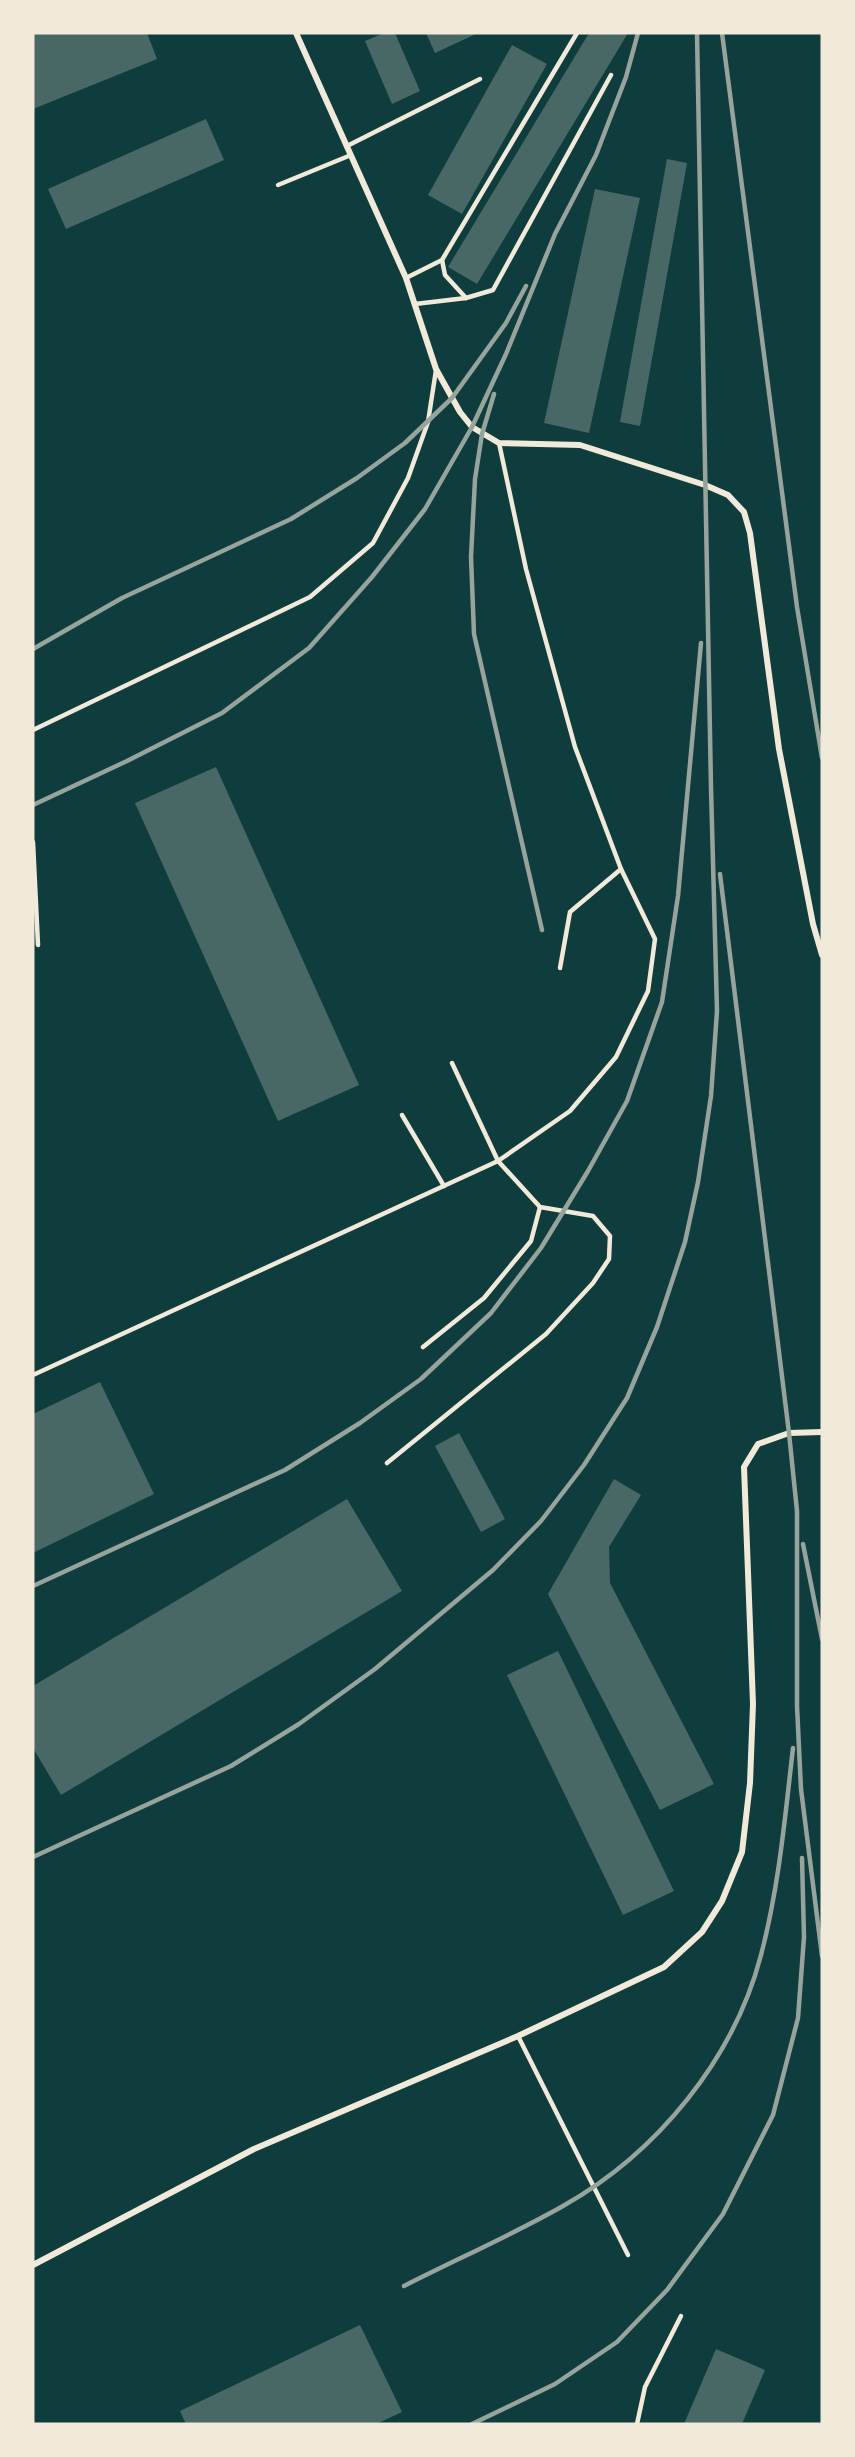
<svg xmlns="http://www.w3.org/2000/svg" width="855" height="2457" font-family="'Open Sans',sans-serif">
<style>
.building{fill:#486865}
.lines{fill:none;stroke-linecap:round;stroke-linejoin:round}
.service{stroke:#f1e9da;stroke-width:4.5}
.minor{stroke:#f1e9da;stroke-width:6}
.rail{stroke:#97a49c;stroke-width:4.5}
</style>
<rect width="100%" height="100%" fill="#0f3d3e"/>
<!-- building -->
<g class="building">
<polygon points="33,33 147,33 157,59 33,109"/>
<polygon points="384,33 395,33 420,91 392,104 365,41"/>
<polygon points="426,33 478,33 435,53"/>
<polygon points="589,33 628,33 477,284 448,267"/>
<polygon points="512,45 547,64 462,214 428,195"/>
<polygon points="206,119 224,160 66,229 48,189"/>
<polygon points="667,159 687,163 640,426 620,422"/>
<polygon points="595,189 640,198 589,433 544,423"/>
<polygon points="216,767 359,1085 278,1121 135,803"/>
<polygon points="100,1382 154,1494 33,1553 33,1414"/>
<polygon points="459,1433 505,1519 481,1532 435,1446"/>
<polygon points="614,1479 641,1495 609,1547 610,1583 714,1784 660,1810 548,1594"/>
<polygon points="347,1499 402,1591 61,1795 33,1748 33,1686"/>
<polygon points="558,1651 674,1891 623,1915 507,1675"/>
<polygon points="360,2325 402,2412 376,2424 186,2424 180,2411"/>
<polygon points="716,2349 765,2370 742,2424 684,2424"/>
</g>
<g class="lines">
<!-- service -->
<g class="service">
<polyline points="347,146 480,79"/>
<polyline points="278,185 351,155"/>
<polyline points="442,260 445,275 466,298"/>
<polyline points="406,278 442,260 577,33"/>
<polyline points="415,304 466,298 493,290 611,75"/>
<polyline points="33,730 310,597 373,543 408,478 428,422 436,370"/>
<polyline points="33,842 38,945"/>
<polyline points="560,968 570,912 621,869"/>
<polyline points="402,1115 444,1186"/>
<polyline points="423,1347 484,1298 531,1241 540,1207"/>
<polyline points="33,1375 498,1161 570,1111 616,1057 648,991 655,939 621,869 575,747 526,569 499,443"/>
<polyline points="387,1463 546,1334 593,1283 609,1259 610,1236 593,1216 540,1207 498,1161 452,1063"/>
<polyline points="518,2036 628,2255"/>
<polyline points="637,2424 645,2387 681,2316"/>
</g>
<!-- minor -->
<g class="minor">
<polyline points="296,33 406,278 436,369 460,412 472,427 499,443 580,445 705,485 728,495 744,512 750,533 779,749 813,924 822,955"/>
<polyline points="33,2265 254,2149 518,2036 664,1967 702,1932 722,1901 742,1852 750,1783 753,1704 744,1467 758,1444 789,1433 822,1432"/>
</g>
<!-- rail -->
<g class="rail">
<polyline points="722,33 797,607 822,758"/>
<polyline points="494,394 482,434 475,479 471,557 474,634 542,930"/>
<polyline points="33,649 122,598 291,519 357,478 405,443 452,398 506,323 526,286"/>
<polyline points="33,805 127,761 222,713 309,648 372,577 425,509 472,427 506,354 555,234 596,155 626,77 638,33"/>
<polyline points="720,874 789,1433 797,1511 797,1706 801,1789 822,1956"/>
<polyline points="803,1544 822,1639"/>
<polyline points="33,1586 285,1470 360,1423 421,1379 491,1313 541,1248 588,1171 627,1101 662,1002 678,896 701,643"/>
<polyline points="33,1857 231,1766 299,1724 375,1669 493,1570 541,1521 584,1465 627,1398 657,1327 685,1242 698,1182 711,1096 717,1011 711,788 697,33"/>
<path d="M 404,2286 C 457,2259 512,2235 563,2206 C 657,2153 734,2059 761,1955 C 779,1887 785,1817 793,1748"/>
<polyline points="472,2424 555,2384 617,2342 667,2290 723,2214 773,2115 798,2018 804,1937 802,1858"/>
</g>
</g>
<!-- border -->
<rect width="855" height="2457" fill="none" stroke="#f1e9da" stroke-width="69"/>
</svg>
